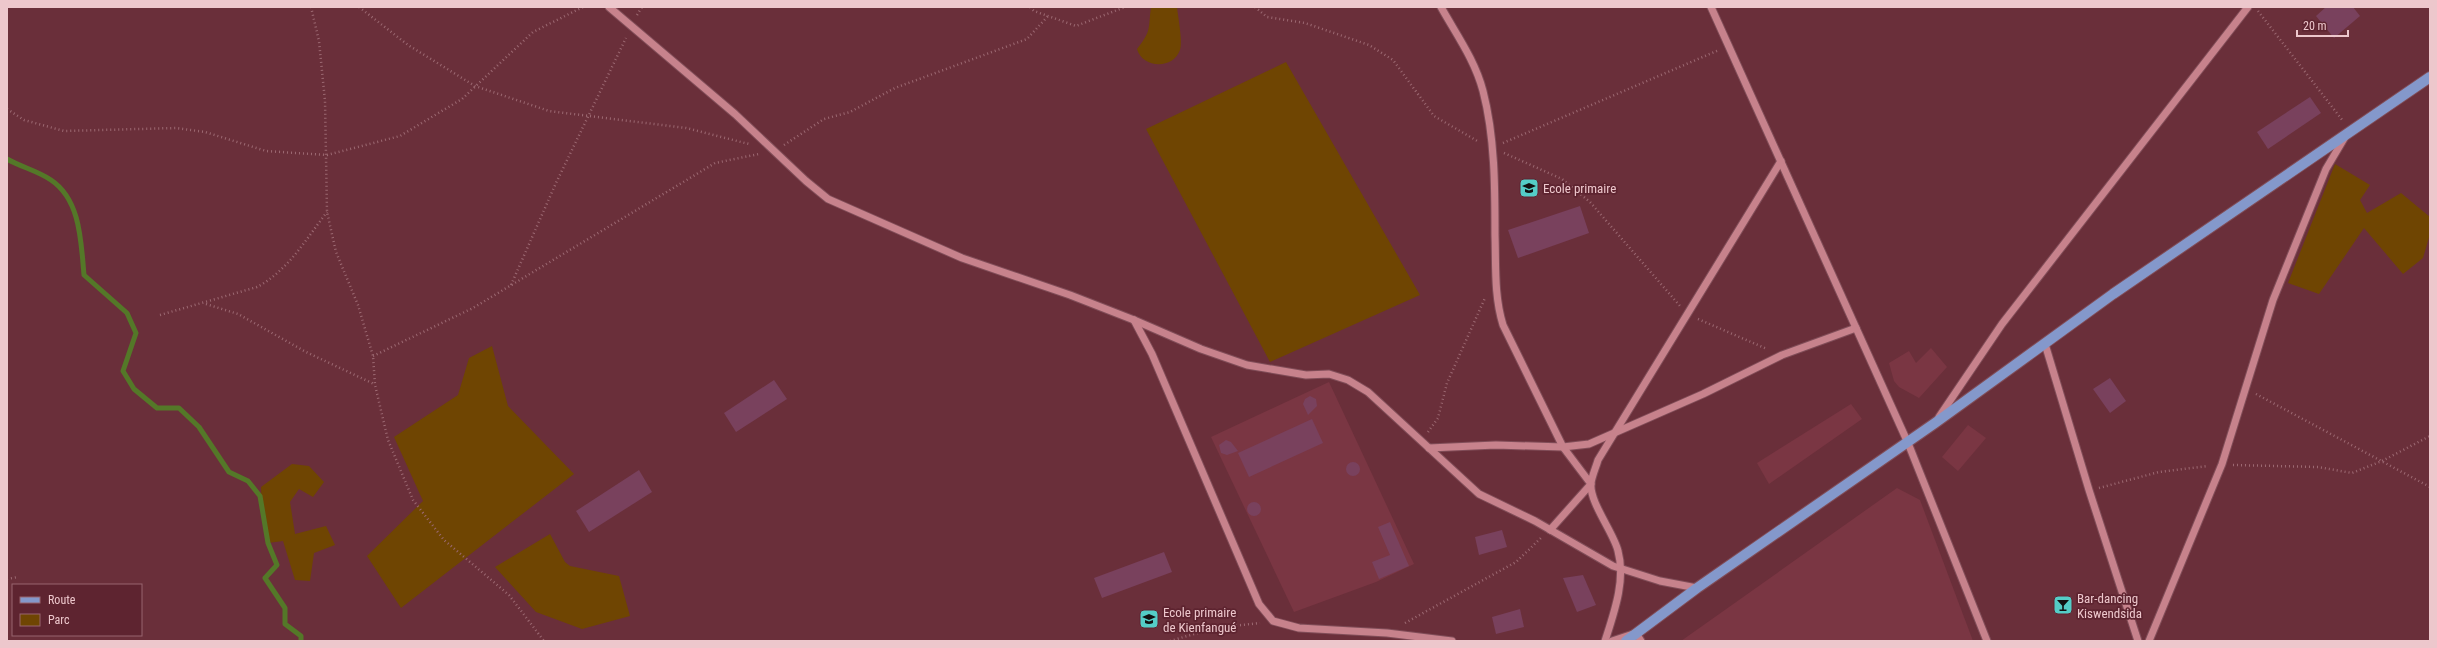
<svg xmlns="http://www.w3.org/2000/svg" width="2437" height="648" font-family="'Roboto Condensed',sans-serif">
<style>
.built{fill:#7a3643}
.green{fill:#6f4502}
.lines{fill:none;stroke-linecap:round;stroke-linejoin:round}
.stream{stroke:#547828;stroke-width:5}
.building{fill:#79415d}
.minor-casing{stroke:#804d58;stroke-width:9}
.major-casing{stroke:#804d58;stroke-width:12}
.path{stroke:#9c6972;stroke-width:2.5;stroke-dasharray:1 3;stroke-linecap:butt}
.minor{stroke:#c7828c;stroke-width:7}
.major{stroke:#8498cb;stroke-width:10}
.labels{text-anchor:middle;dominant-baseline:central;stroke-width:3.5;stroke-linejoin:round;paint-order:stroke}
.poi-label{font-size:13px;fill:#edc7cc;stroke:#5e2430;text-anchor:start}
</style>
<rect width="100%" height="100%" fill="#6a2f3a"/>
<!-- built -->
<g class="built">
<polygon points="1931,348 1947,367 1919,398 1899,387 1894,381 1889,363 1909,351 1916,363"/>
<polygon points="1329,382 1414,564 1376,582 1294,612 1211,437"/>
<polygon points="1851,404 1862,419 1769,484 1757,463"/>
<polygon points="1968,425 1986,438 1958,471 1942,457"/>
<polygon points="1897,488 1920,500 1973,641 1681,641"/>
</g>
<!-- green -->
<g class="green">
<path d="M 1151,7 L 1177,7 C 1178,17 1183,42 1180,50 C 1173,70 1142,68 1137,49 C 1152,30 1148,29 1151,7 Z"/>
<polygon points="1286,62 1420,295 1270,362 1146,129"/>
<polygon points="2335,164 2370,185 2360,200 2367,213 2401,193 2430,217 2430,234 2423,258 2403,274 2364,228 2319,294 2288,283"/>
<polygon points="492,346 508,406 574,474 401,608 367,556 423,501 394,437 458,395 469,358"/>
<polygon points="292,464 309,466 324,482 313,497 299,489 290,502 295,534 326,526 335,545 314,553 310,581 295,580 283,541 268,543 262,516 261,487"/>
<polygon points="550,534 565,562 570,566 619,576 630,616 582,629 536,612 495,567"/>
</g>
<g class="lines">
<!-- stream -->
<path class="stream" d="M 7,159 C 21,167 38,171 51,180 C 81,200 81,243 84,275 L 127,313 L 136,333 L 123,371 L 134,389 L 157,408 L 179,408 L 199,427 L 229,472 L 248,481 L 260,496 L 268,543 L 277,565 L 265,578 L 285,608 L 285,624 L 301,636 L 301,641"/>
</g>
<!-- building -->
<g class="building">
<polygon points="2326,7 2353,7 2360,16 2334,38 2316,16"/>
<polygon points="2310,97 2321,113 2268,149 2257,132"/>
<polygon points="1580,206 1589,233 1518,258 1508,230"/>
<polygon points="2110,378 2126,401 2110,413 2093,389"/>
<polygon points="774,380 787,399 736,432 724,413"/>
<polygon points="1310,396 1316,399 1317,406 1308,415 1303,404 1305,399"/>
<polygon points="1312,419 1323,443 1249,477 1238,453"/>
<polygon points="1226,440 1231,442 1238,451 1227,455 1221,453 1219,445"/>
<circle cx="1353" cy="469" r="7"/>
<polygon points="639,470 652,492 589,532 576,511"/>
<circle cx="1254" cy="509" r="7"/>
<polygon points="1390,522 1409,566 1379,579 1372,562 1390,555 1378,527"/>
<polygon points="1502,530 1507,547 1479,555 1475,537"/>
<polygon points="1164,552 1172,572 1102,598 1094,578"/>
<polygon points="1583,575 1596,605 1577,612 1563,578"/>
<polygon points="1520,609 1524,627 1496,634 1492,617"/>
</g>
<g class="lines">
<defs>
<g id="minor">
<polyline points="609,7 735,114 806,181 828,199 962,258 1070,295 1134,320 1201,349 1247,365 1306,375 1329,374 1348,380 1368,392 1479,494 1535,521 1613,566 1660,581 1697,588"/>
<path d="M 1441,7 C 1456,34 1475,60 1483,91 C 1495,137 1495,188 1495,235 C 1496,266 1494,296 1503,325 L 1563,447 L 1591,484 L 1550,530"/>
<polyline points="1711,7 1908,443 1987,641"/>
<polyline points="1134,320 1152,354 1259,604 1273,621 1299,628 1387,633 1452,641"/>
<polyline points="2045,344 2089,490 2138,641"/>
<polyline points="1939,417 2002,324 2248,7"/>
<polyline points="1429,448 1496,445 1563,447 1589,444 1703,394 1782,355 1856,328"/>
<path d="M 1605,641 C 1614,613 1626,580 1618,551 C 1614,533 1589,502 1591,483 C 1592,476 1596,467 1598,460 L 1781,161"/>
<polyline points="1612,641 1636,633 1641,641"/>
<polyline points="2149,641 2222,464 2273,300 2326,169 2345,137"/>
</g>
<polyline id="major" points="1626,641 1697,588 1935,423 2113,294 2430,77"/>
</defs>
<!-- minor casing -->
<use href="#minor" class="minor-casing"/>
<!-- major casing -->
<use href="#major" class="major-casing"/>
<!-- path -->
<g class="path">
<polyline points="311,7 319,41 325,101 327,212 336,252 358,305 373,356 375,385 388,440 413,500 444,540 509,595 544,641"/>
<polyline points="359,7 408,45 475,86 549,111 686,128 749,144"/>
<polyline points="1030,7 1034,11 1076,26 1125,7"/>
<polyline points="1255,7 1267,17 1305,23 1369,45 1393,60 1434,116 1479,142"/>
<polyline points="2258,11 2343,121"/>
<polyline points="637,15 642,7"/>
<polyline points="7,109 24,120 64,131 176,128 205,132 266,151 327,155 400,136 462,99 533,32 583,7"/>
<polyline points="1503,143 1719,50"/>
<polyline points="784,145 824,119 850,112 895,88 1027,39 1048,16"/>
<polyline points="1504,153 1562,179 1590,202 1680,306"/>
<polyline points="511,285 556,183 626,38"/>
<polyline points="206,304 238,314 306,352 374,384"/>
<path d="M 160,315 L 257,287 C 288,271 306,239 327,212"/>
<polyline points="1698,319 1767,349"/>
<polyline points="373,356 473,308 715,163 759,154"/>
<polyline points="2256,394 2430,487"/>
<polyline points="1428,432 1438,418 1447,383 1485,298"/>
<polyline points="2233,465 2318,467 2352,473 2382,461 2430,436"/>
<polyline points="2099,488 2159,472 2208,466"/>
<polyline points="7,579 18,577"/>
<polyline points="1405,623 1516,562 1541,538"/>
<polyline points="1170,641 1215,628 1260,623"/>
</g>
<!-- minor -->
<use href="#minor" class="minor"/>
<!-- major -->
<use href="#major" class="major"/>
</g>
<!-- icons -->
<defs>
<symbol id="school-square" viewBox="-11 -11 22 22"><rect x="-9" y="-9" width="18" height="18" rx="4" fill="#54cdc7" stroke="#5e2430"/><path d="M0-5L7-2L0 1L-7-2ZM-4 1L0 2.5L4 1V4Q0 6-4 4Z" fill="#111"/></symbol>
<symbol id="bar-square" viewBox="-11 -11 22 22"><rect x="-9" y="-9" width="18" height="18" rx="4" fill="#54cdc7" stroke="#5e2430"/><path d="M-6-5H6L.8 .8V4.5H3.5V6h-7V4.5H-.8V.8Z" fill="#111"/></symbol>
</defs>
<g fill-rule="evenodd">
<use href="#school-square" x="1518" y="177" width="22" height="22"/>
<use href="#bar-square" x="2052" y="594" width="22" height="22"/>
<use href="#school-square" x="1138" y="608" width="22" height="22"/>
</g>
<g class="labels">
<!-- poi labels -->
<g class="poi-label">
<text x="1543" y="188">Ecole primaire</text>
<text x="2077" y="598">Bar-dancing<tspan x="2077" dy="15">Kiswendsida</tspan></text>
<text x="1163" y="612">Ecole primaire<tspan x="1163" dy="15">de Kienfangué</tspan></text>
</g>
</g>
<!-- border -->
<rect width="2437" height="648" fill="none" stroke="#edc7cc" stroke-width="16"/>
<!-- legend -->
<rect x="12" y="584" width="130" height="52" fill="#5e2430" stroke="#97656e"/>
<rect x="20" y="597" width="20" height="6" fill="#8498cb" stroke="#97656e"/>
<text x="48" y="604" font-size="12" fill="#edc7cc">Route</text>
<rect x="20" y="614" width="20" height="12" fill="#6f4502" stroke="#97656e"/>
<text x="48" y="624" font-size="12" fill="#edc7cc">Parc</text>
<!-- scale -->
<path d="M2297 30v6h51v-6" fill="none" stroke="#edc7cc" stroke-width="2"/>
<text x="2303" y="30" font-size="12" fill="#edc7cc" stroke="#5e2430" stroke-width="3" paint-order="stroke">20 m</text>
</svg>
